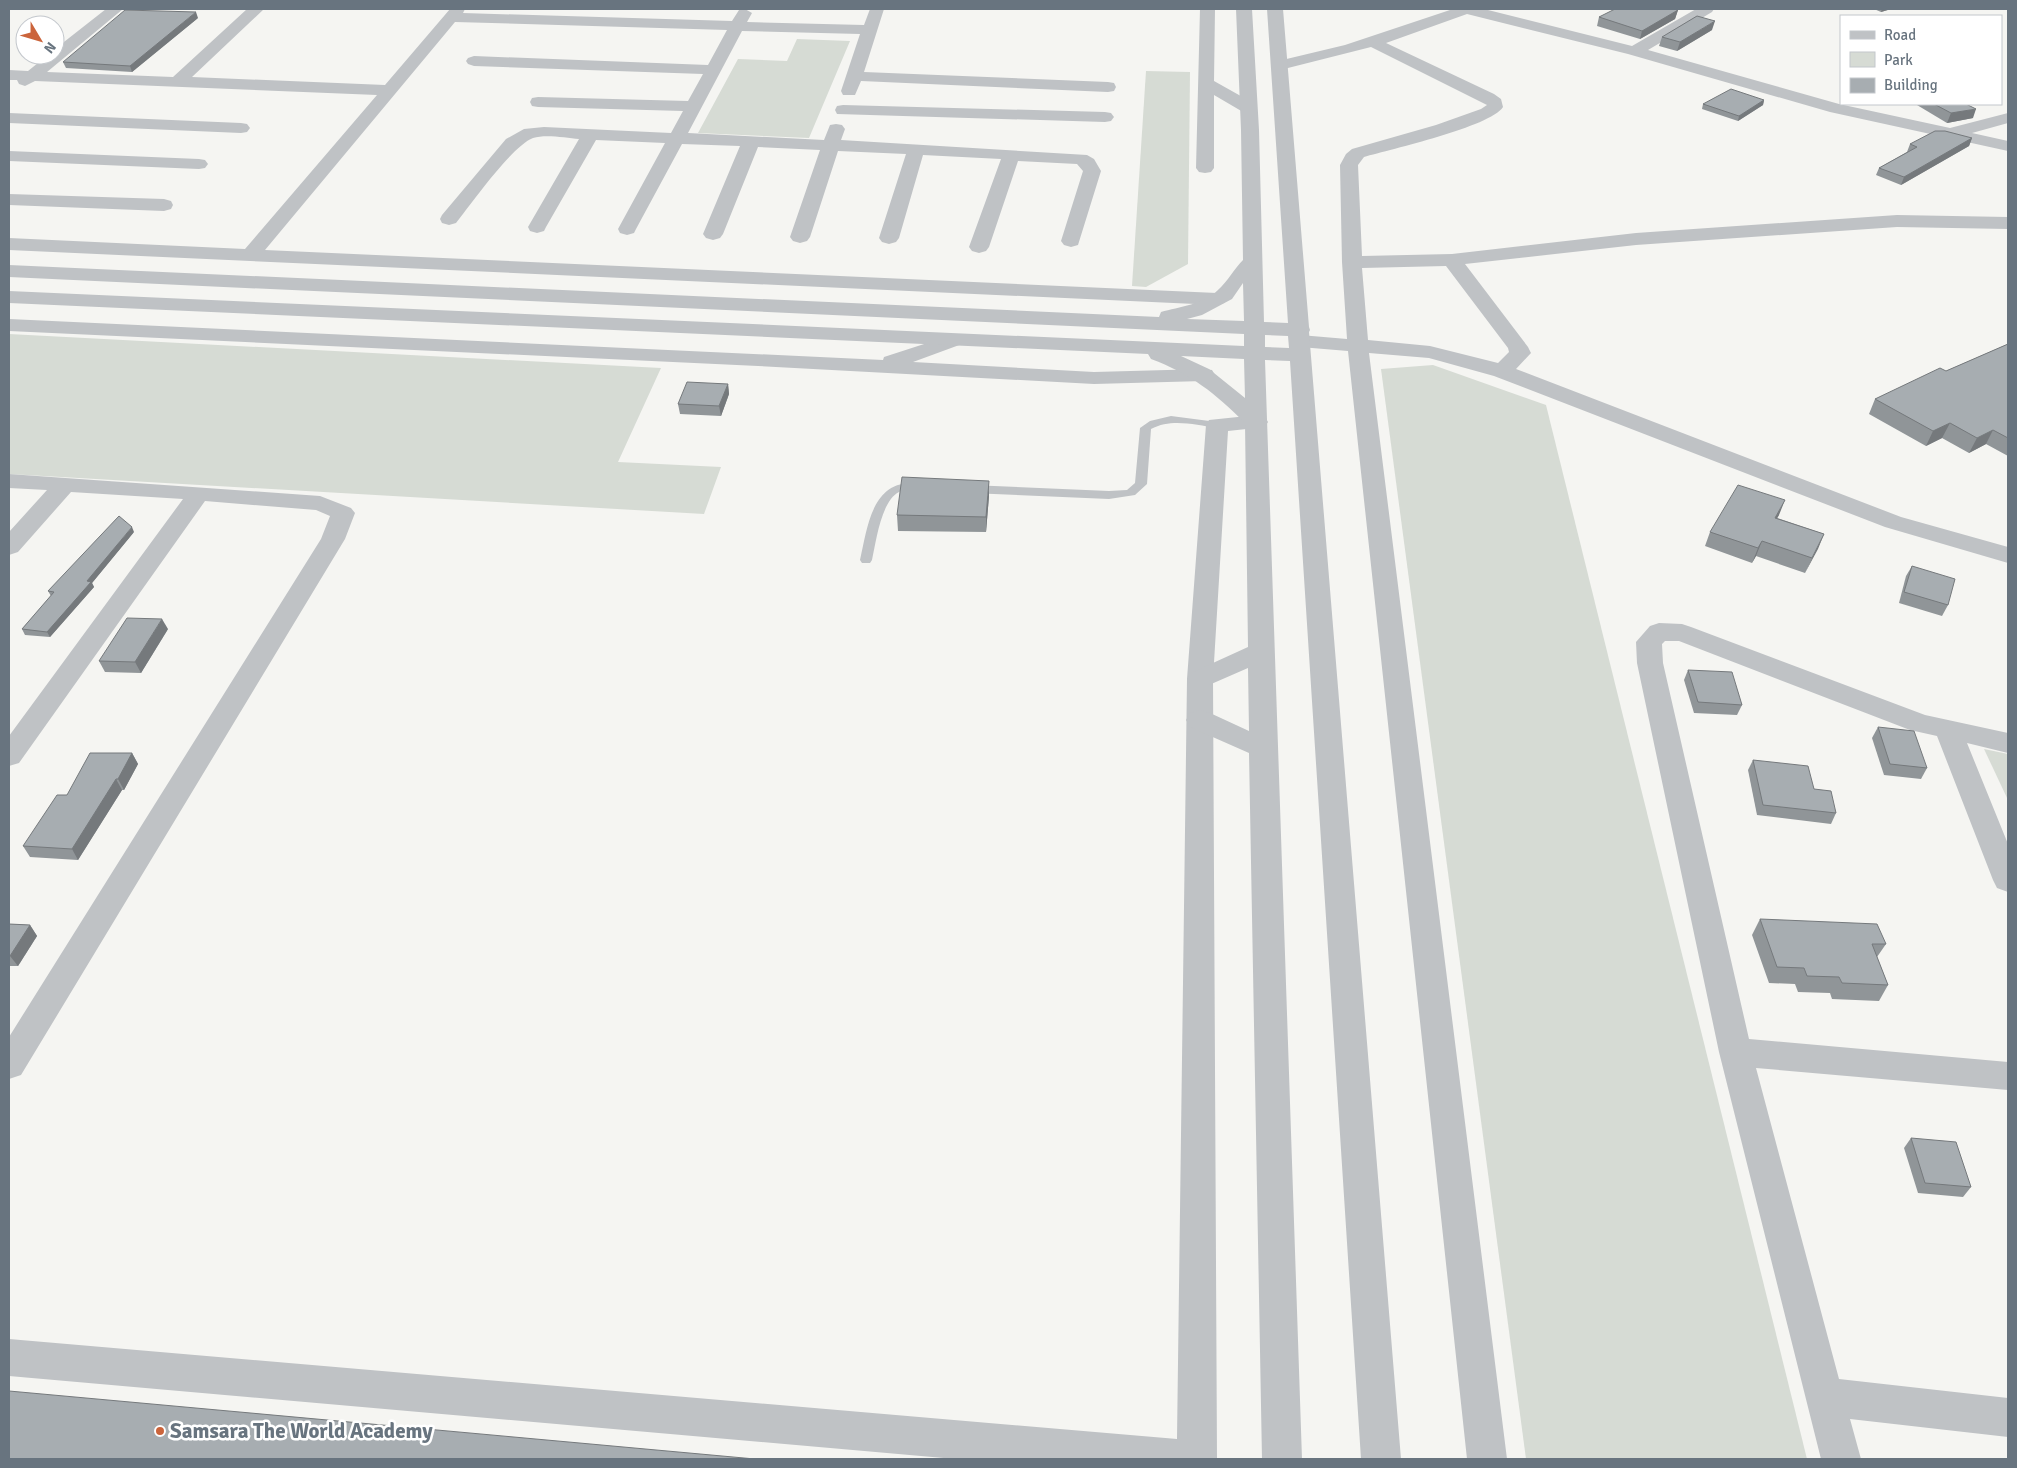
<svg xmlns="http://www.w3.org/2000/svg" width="2017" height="1468" font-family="Signika,sans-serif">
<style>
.green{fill:#d6dbd4}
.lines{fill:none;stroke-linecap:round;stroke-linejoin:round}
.service{fill:#bfc2c5;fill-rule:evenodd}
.minor{fill:#bfc2c5;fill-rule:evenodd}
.tertiary{fill:#bfc2c5;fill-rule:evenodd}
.wall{fill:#909598}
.shaded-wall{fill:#75797c}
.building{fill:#a7adb1;stroke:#75797c}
.poi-dot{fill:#cb643b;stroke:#fff;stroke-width:2}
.labels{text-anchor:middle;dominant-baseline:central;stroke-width:5;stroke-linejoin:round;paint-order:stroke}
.near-poi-label{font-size:21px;font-weight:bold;fill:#68747f;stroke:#fff;text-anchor:start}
</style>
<rect width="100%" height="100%" fill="#f5f5f2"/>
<!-- green -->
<g class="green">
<polygon points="797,39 850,41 809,138 698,133 738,59 787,61"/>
<polygon points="1146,71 1190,72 1188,264 1146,287 1132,286"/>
<polygon points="9,334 661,368 618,462 721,467 704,514 9,474"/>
<polygon points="1433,365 1546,405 1807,1459 1526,1459 1381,369"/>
<polygon points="1984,749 2008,754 2008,800"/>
</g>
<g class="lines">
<!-- service -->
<g class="service">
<path d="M 1171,416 L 1217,422 L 1223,425 L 1217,428 C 1195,425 1172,418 1151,429 L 1147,484 L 1135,495 L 1109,499 L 970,493 L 964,489 L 970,485 L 1109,491 L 1127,490 L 1135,483 L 1140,428 L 1150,421 Z"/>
<path d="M 910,483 L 919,484 L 925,487 C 918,494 907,487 899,492 C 881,501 876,542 872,560 L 870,563 L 862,563 L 860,560 C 867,530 871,484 910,483 Z"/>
</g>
<!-- minor -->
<g class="minor">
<path d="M 106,9 L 123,9 L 47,72 L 173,77 L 247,9 L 264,9 L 192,77 L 385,85 L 450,9 L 465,9 L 463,13 L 732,21 L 739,10 L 745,9 L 752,13 L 747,22 L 864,25 L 870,9 L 884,9 L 864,72 L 1108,82 L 1114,83 L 1116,87 L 1114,91 L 1108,92 L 861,81 L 855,95 L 843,95 L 841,91 L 860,34 L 742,31 L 688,133 L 824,140 L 830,125 L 836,124 L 842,125 L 845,129 L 841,140 L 1087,155 L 1094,159 L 1101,171 L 1078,245 L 1071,247 L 1064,245 L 1061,241 L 1083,171 L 1077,164 L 1018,161 L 989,247 L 986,251 L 979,253 L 972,251 L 969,247 L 1001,159 L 923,155 L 899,238 L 896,242 L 889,244 L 882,242 L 879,238 L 906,154 L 838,151 L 810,237 L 807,241 L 800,243 L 793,241 L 790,237 L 820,150 L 758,147 L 723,234 L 720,238 L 713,240 L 706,238 L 703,234 L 740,146 L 682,144 L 636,229 L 634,233 L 627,235 L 620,233 L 618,229 L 665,143 L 596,140 L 546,227 L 544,231 L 537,233 L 530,231 L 528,227 L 579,139 C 566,138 546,134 533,138 C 512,146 472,203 456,223 L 449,225 L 442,223 L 440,219 L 442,215 L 506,139 L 524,129 L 544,127 L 671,133 L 683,111 L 538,107 L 532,106 L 530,102 L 532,98 L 538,97 L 688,101 L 703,74 L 474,66 L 468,64 L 466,61 L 468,58 L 474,56 L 708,65 L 727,30 L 455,22 L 265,250 L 1217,293 L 1224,295 L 1227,299 L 1224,303 L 1217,305 L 9,250 L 9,238 L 245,249 L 377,95 L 35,81 L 25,86 L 19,84 L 17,80 L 9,80 L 9,70 L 28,71 L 48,55 L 55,55 L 55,49 Z"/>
<polygon points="1200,9 1215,9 1214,81 1255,104 1257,108 1255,112 1243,112 1214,95 1214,168 1211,172 1205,173 1199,172 1196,168"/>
<path d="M 1453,9 L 1484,9 L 1632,46 L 1696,9 L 1714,9 L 1712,12 L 1648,50 L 1839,104 L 1950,128 L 2008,113 L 2008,123 L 1972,133 L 2008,141 L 2008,151 L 1830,112 L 1628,54 L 1467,14 L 1386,43 L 1494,94 L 1501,99 L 1503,107 C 1490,127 1391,149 1364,157 L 1358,165 L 1362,256 L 1452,254 L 1636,233 L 1897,215 L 2008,217 L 2008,229 L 1897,227 L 1636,245 L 1465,264 L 1528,347 L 1531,353 L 1516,369 L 1901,517 L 2008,547 L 2008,563 L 1885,527 L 1494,376 L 1429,358 L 1369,353 L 1507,1459 L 1467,1459 L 1348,351 L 1300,347 L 1293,345 L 1290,341 L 1293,337 L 1300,335 L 1347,339 L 1342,262 L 1340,165 L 1346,154 L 1352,149 L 1436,125 L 1481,109 L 1487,105 L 1371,47 L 1280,70 L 1274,68 L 1272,65 L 1274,62 L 1345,45 ZM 1446,266 L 1508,348 L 1509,352 L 1498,363 L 1430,346 L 1368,340 L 1362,268 Z"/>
<polygon points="843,105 1105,112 1111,113 1114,117 1111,121 1105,122 837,114 835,110 837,106"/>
<polygon points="9,113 241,123 247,124 250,128 247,132 241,133 9,123"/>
<polygon points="9,151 199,159 205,160 208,164 205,168 199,169 9,161"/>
<polygon points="9,194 164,199 171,201 173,205 171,209 164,211 9,205"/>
<polygon points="9,319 883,360 884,357 955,334 962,336 965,340 962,344 913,362 1094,372 1204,369 1212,370 1215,375 1212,380 1204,381 1094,384 758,366 9,331"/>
<polygon points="1257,415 1265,417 1268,422 1265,427 1228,431 1213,679 1217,1459 955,1459 9,1376 9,1339 1177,1439 1187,679 1206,425 1209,420"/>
<polygon points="9,474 320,496 351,508 355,513 345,539 21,1075 9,1079 9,1037 321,539 330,516 316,510 205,501 19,763 9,766 9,736 183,499 71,492 18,552 9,555 9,532 47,490 9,488"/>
<polygon points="1659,623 1682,624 1691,627 1925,715 2008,733 2008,753 1967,743 2008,844 2008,892 1997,888 1993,880 1937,736 1910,730 1679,641 1665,641 1662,644 1663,663 1749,1039 2008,1062 2008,1090 1756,1068 1839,1379 2008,1398 2008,1437 1850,1419 1861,1459 1821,1459 1719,1052 1637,663 1636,642 1650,626"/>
</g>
<!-- tertiary -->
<path class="tertiary" d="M 1236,9 L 1252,9 L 1259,130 L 1264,322 L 1288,323 L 1267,9 L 1283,9 L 1309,327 L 1310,330 L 1309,332 L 1401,1459 L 1361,1459 L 1290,361 L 1265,360 L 1302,1459 L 1262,1459 L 1249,753 L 1190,727 L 1186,720 L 1190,713 L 1200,710 L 1210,713 L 1249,731 L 1248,668 L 1209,685 L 1200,688 L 1191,685 L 1187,679 L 1191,673 L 1248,647 L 1245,423 C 1215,393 1191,374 1151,359 L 1148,354 L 9,303 L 9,291 L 1244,346 L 1244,334 L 9,277 L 9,265 L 1159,317 L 1161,312 C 1179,307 1204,304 1218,290 C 1228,281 1234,269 1243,260 L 1241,130 ZM 1243,283 L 1244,321 L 1187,319 L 1202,315 L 1232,299 ZM 1265,335 L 1288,336 L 1289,348 L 1265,347 ZM 1181,356 L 1244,359 L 1245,398 L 1209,369 Z"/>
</g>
<!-- wall -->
<g class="wall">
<polygon points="1874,9 1891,9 1881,12"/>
<polygon points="1678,10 1675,19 1640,39 1597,26 1599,17"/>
<polygon points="198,18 132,72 66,68 63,62"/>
<polygon points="1712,30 1677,51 1659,46 1662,37"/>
<polygon points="1764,100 1763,105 1738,121 1702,109 1703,104"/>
<polygon points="1917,104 1966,104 1973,118 1947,123 1917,105"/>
<polygon points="1972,138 1969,146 1901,185 1876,175 1879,168 1907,152 1910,144"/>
<polygon points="2008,344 2008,456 1986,444 1969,453 1942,438 1926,446 1869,414 1875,399 1946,371"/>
<polygon points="728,384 729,394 721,416 680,414 678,404"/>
<polygon points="989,496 986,532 898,531 897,515"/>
<polygon points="1779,515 1777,518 1824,534 1805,573 1756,556 1752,563 1705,546 1710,532"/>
<polygon points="134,532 92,583 94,587 50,637 25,635 22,629 51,596 48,591"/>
<polygon points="1912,566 1948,605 1942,616 1899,603 1906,576"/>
<polygon points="168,629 141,673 105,672 99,661"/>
<polygon points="1688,670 1742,705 1737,715 1694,713 1684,680"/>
<polygon points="1878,727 1927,768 1921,779 1884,775 1872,738"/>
<polygon points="132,753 138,764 124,790 122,790 78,860 30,857 23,846 67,795"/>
<polygon points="1753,760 1814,789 1836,813 1831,824 1757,815 1748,770"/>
<polygon points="1760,919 1886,944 1877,957 1888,985 1879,1001 1832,999 1830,993 1798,992 1795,984 1769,983 1752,935"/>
<polygon points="9,924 30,925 37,936 18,966 9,966"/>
<polygon points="1911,1138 1971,1187 1963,1197 1918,1193 1904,1148"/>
</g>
<!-- shaded-wall -->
<g class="shaded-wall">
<polygon points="1882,9 1891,9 1881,12"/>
<polygon points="1678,10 1675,19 1640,39 1642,31"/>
<polygon points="196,12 198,18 132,72 130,66"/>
<polygon points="1715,21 1712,30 1677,51 1680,42"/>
<polygon points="1764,100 1763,105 1738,121 1739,116"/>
<polygon points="1976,109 1973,118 1947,123 1951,113"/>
<polygon points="1972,138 1969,146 1901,185 1904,177"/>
<polygon points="728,384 729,394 721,416 719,406"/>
<polygon points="1950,423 1942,438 1926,446 1933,431"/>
<polygon points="1993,430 1986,444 1969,453 1977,438"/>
<polygon points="989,481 989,496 986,532 986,517"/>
<polygon points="1785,500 1779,515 1769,532 1775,518"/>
<polygon points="132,527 134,532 92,583 94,587 50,637 47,632 87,581"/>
<polygon points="1824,534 1818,549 1805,573 1812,558"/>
<polygon points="1762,541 1756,556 1752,563 1758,548"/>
<polygon points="162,619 168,629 141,673 135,662"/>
<polygon points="132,753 138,764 124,790 118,779"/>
<polygon points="116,779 122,790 78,860 72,849"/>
<polygon points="30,925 37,936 18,966 10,956"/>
</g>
<!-- building -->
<g class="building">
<polygon points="1615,9 1673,9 1678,10 1642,31 1599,17"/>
<polygon points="125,10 196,12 130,66 63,62"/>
<polygon points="1697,16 1715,21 1680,42 1662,37"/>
<polygon points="1731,89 1764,100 1739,116 1703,104"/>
<polygon points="1934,104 1966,104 1976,109 1951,113"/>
<polygon points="1935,131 1945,131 1972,138 1904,177 1879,168 1917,147 1910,144"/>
<polygon points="2008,344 2008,438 1993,430 1977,438 1950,423 1933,431 1875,399 1940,368 1946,371"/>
<polygon points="687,382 728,384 719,406 678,404"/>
<polygon points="902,477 989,481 986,517 897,515"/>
<polygon points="1738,485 1785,500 1775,518 1824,534 1812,558 1762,541 1758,548 1710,532"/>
<polygon points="119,516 132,527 87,581 91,582 47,632 22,629 54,592 48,591"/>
<polygon points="1912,566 1955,579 1948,605 1904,592"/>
<polygon points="127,618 162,619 135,662 99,661"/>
<polygon points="1688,670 1732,672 1742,705 1698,702"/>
<polygon points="1878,727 1914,731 1927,768 1890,764"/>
<polygon points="90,753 132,753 118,779 116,779 72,849 23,846 57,795 67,795"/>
<polygon points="1753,760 1808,766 1814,789 1831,791 1836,813 1763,805"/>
<polygon points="1760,919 1877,924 1886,944 1872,944 1888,985 1842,983 1839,977 1807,976 1804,968 1777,967"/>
<polygon points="9,924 30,925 10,956 9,956"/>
<polygon points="1911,1138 1956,1142 1971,1187 1925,1183"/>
<polygon points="9,1391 755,1459 9,1459"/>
</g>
<!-- markers -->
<circle class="poi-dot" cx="160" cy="1431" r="5"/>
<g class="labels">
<!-- near-poi labels -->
<g class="near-poi-label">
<text x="170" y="1431">Samsara The World Academy</text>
</g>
</g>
<!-- border -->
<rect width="2017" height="1468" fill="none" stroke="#68747f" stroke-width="20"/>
<!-- legend -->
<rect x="1840" y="15" width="162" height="90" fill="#ffffff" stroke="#c3c7cc"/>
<rect x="1850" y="31" width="25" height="8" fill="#bfc2c5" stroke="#c3c7cc"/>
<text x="1884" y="40" font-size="15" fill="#68747f">Road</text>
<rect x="1850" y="52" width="25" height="15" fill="#d6dbd4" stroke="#c3c7cc"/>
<text x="1884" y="65" font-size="15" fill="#68747f">Park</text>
<rect x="1850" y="78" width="25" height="15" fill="#a7adb1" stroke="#c3c7cc"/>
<text x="1884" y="90" font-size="15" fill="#68747f">Building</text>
<!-- north arrow -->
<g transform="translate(40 40) rotate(128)"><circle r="24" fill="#ffffff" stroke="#c3c7cc"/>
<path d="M0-4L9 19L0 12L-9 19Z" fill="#cb643b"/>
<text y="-8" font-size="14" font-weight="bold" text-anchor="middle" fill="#68747f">N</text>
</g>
</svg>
